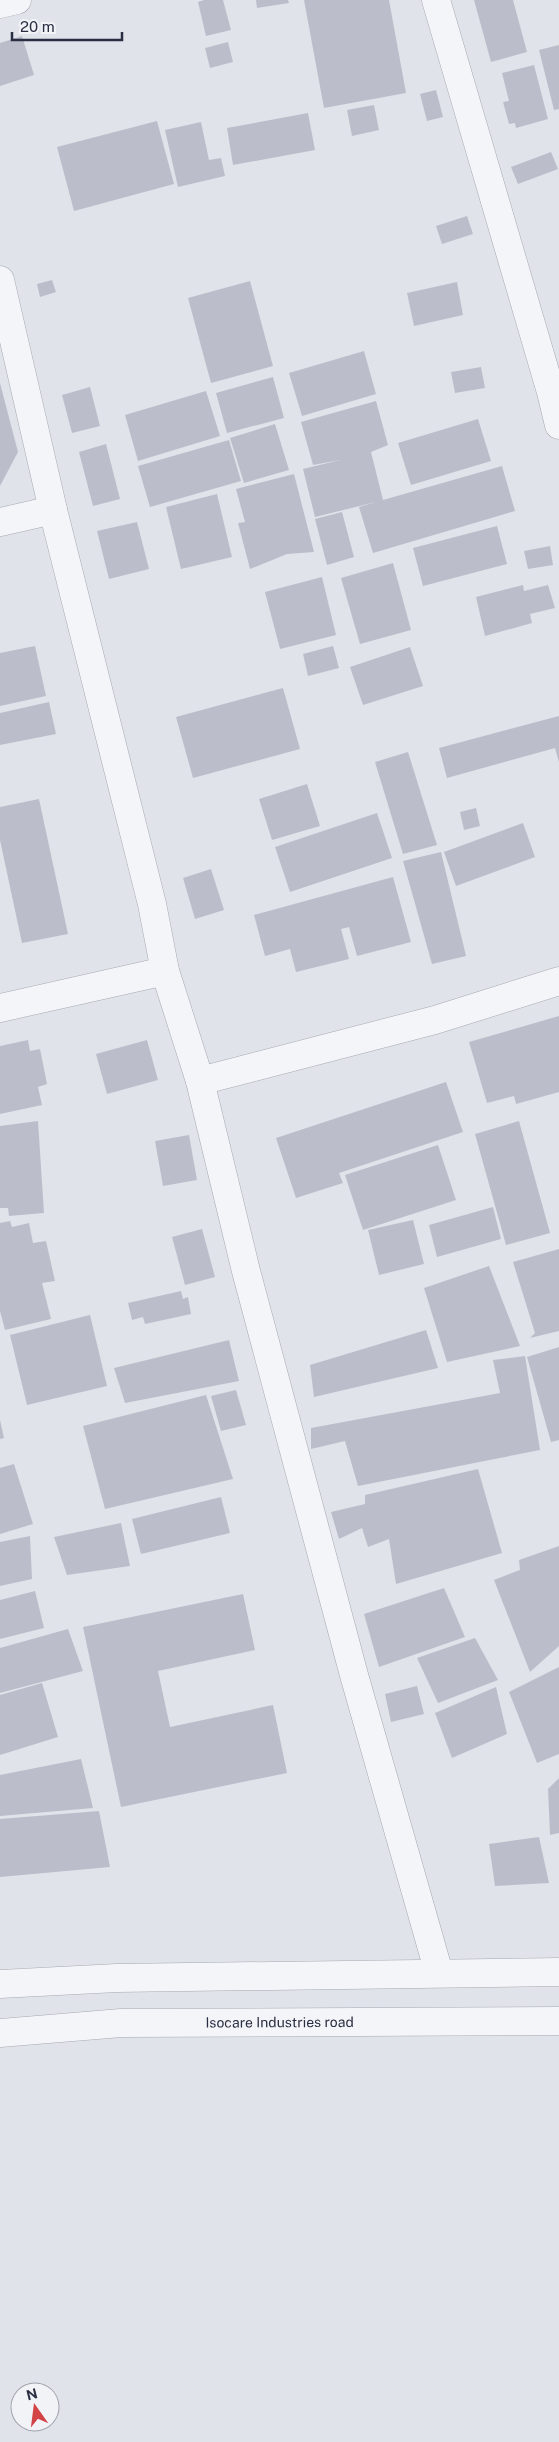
<svg xmlns="http://www.w3.org/2000/svg" width="559" height="2442" font-family="'Public Sans',sans-serif">
<style>
.building{fill:#bbbeca}
.lines{fill:none;stroke-linecap:round;stroke-linejoin:round}
.minor-casing{stroke:#a6a9b4;stroke-width:29}
.minor{stroke:#f4f5f8;stroke-width:28}
.labels{text-anchor:middle;dominant-baseline:central;stroke-width:4.5;stroke-linejoin:round;paint-order:stroke}
.street-label{font-size:14px;fill:#292e42;stroke:#f1f3f7}
</style>
<rect width="100%" height="100%" fill="#e1e3ea"/>
<!-- building -->
<g class="building">
<polygon points="204,0 223,0 231,30 206,36 198,2"/>
<polygon points="256,0 288,0 289,3 257,8"/>
<polygon points="304,0 389,0 406,93 324,108"/>
<polygon points="474,0 513,0 527,52 491,62"/>
<polygon points="22,36 34,75 0,86 0,43"/>
<polygon points="228,42 233,62 210,68 205,48"/>
<polygon points="559,45 559,109 554,110 539,50"/>
<polygon points="534,65 548,119 516,128 515,123 509,124 503,102 509,101 502,73"/>
<polygon points="436,90 443,117 427,121 420,94"/>
<polygon points="374,105 379,130 352,136 347,110"/>
<polygon points="308,113 315,150 233,165 227,128"/>
<polygon points="157,121 174,184 74,211 57,147"/>
<polygon points="201,122 209,160 221,158 225,176 178,187 165,130"/>
<polygon points="551,152 558,169 518,184 511,167"/>
<polygon points="467,216 473,234 442,244 436,226"/>
<polygon points="52,280 56,292 40,297 37,284"/>
<polygon points="250,281 273,366 211,383 188,298"/>
<polygon points="457,282 463,315 414,326 407,293"/>
<polygon points="364,351 376,394 302,416 289,373"/>
<polygon points="481,367 485,388 455,393 451,372"/>
<polygon points="273,377 284,418 227,433 216,393"/>
<polygon points="0,383 18,452 0,486"/>
<polygon points="90,387 100,426 72,433 62,395"/>
<polygon points="206,391 220,436 138,461 125,415"/>
<polygon points="376,401 388,445 371,452 383,500 502,466 515,511 373,553 359,507 376,502 315,517 303,469 340,460 313,465 301,422"/>
<polygon points="478,419 491,461 411,485 398,443"/>
<polygon points="275,424 289,470 244,483 230,438"/>
<polygon points="229,440 241,481 150,507 138,466"/>
<polygon points="106,444 120,499 93,506 79,452"/>
<polygon points="294,474 314,552 287,554 250,569 238,523 245,522 236,489"/>
<polygon points="217,494 232,557 181,569 166,507"/>
<polygon points="342,512 354,557 327,565 315,519"/>
<polygon points="137,522 149,569 109,579 97,531"/>
<polygon points="497,526 507,564 423,586 413,548"/>
<polygon points="550,546 553,565 528,569 524,551"/>
<polygon points="393,563 411,630 360,644 341,578"/>
<polygon points="322,577 336,635 280,649 265,592"/>
<polygon points="523,585 524,591 548,585 555,608 530,614 532,623 485,636 476,597"/>
<polygon points="35,646 46,696 0,706 0,653"/>
<polygon points="333,646 339,668 308,676 303,654"/>
<polygon points="410,647 423,686 363,705 350,667"/>
<polygon points="283,688 300,749 193,778 176,717"/>
<polygon points="49,702 56,734 0,745 0,713"/>
<polygon points="559,716 559,762 555,748 447,778 439,748"/>
<polygon points="408,752 437,845 403,854 375,762"/>
<polygon points="307,784 320,826 272,840 259,799"/>
<polygon points="39,799 68,934 22,943 0,840 0,807"/>
<polygon points="476,808 480,826 464,830 460,812"/>
<polygon points="377,813 392,858 290,892 275,847"/>
<polygon points="523,823 535,857 456,886 444,852"/>
<polygon points="441,852 466,956 432,964 403,861"/>
<polygon points="211,869 224,910 195,919 183,878"/>
<polygon points="393,877 411,942 357,956 349,927 341,929 349,959 296,972 290,949 265,956 254,915"/>
<polygon points="559,1016 559,1092 516,1104 514,1096 487,1103 469,1042"/>
<polygon points="28,1040 30,1051 40,1049 47,1084 38,1087 42,1105 0,1114 0,1046"/>
<polygon points="147,1040 158,1080 107,1094 96,1054"/>
<polygon points="446,1082 463,1132 339,1173 343,1183 296,1198 276,1138"/>
<polygon points="38,1121 44,1213 9,1216 8,1208 0,1208 0,1126"/>
<polygon points="519,1121 550,1233 506,1245 475,1134"/>
<polygon points="189,1135 197,1180 163,1186 155,1141"/>
<polygon points="438,1145 456,1200 363,1230 345,1175"/>
<polygon points="493,1207 501,1239 437,1257 429,1225"/>
<polygon points="413,1220 424,1264 379,1275 368,1230"/>
<polygon points="10,1221 12,1227 29,1223 33,1243 46,1241 55,1281 42,1283 51,1319 5,1330 0,1311 0,1223"/>
<polygon points="202,1229 215,1277 185,1285 172,1237"/>
<polygon points="559,1249 559,1331 530,1338 535,1333 513,1262"/>
<polygon points="489,1266 520,1346 447,1362 424,1288"/>
<polygon points="181,1291 183,1299 188,1297 191,1314 145,1324 143,1317 132,1320 128,1303"/>
<polygon points="90,1315 107,1386 27,1405 10,1335"/>
<polygon points="426,1330 438,1368 314,1397 310,1365"/>
<polygon points="229,1340 239,1381 125,1403 114,1368"/>
<polygon points="559,1347 559,1440 551,1442 527,1357"/>
<polygon points="525,1356 540,1450 358,1486 345,1441 311,1449 311,1428 500,1393 493,1360"/>
<polygon points="236,1390 246,1425 221,1431 211,1396"/>
<polygon points="206,1395 233,1479 105,1509 83,1426"/>
<polygon points="0,1420 4,1438 0,1439"/>
<polygon points="14,1464 33,1524 0,1534 0,1468"/>
<polygon points="478,1469 502,1553 396,1584 389,1539 368,1547 362,1528 339,1539 331,1512 365,1504 365,1495"/>
<polygon points="221,1497 230,1533 141,1554 132,1519"/>
<polygon points="121,1523 130,1566 67,1575 54,1537"/>
<polygon points="30,1536 32,1579 0,1586 0,1542"/>
<polygon points="559,1546 559,1646 530,1672 494,1580 520,1570 519,1560"/>
<polygon points="444,1588 465,1637 379,1667 364,1614"/>
<polygon points="35,1591 44,1628 0,1639 0,1600"/>
<polygon points="243,1594 255,1650 158,1671 170,1727 273,1705 287,1773 121,1807 83,1627"/>
<polygon points="68,1629 83,1671 0,1693 0,1648"/>
<polygon points="475,1638 498,1680 438,1703 417,1658"/>
<polygon points="559,1667 559,1754 537,1763 509,1692"/>
<polygon points="42,1683 58,1737 0,1755 0,1695"/>
<polygon points="417,1686 424,1714 391,1722 385,1694"/>
<polygon points="496,1687 507,1734 452,1758 435,1713"/>
<polygon points="81,1759 93,1808 0,1816 0,1775"/>
<polygon points="559,1778 559,1833 550,1835 548,1789"/>
<polygon points="99,1811 110,1867 0,1877 0,1819"/>
<polygon points="539,1837 549,1883 495,1886 489,1844"/>
</g>
<g class="lines">
<defs>
<g id="minor">
<polyline points="436,0 551,392 559,425"/>
<polyline points="0,4 17,0"/>
<polyline points="0,280 53,510 152,904 165,971 200,1081 246,1271 354,1675 439,1973"/>
<polyline points="0,522 53,510"/>
<polyline points="0,1008 165,971"/>
<polyline points="200,1081 435,1020 559,981"/>
<polyline points="0,1984 117,1978 559,1972"/>
<path id="s1" d="M 0,2033 L 121,2023 L 559,2021"/>
</g>
</defs>
<!-- minor casing -->
<use href="#minor" class="minor-casing"/>
<!-- minor -->
<use href="#minor" class="minor"/>
</g>
<g class="labels">
<!-- street labels -->
<g class="street-label">
<text stroke="none"><textPath href="#s1" startOffset="280">Isocare Industries road</textPath></text>
</g>
</g>
<!-- north arrow -->
<g transform="translate(35 2407) rotate(346)"><circle r="24" fill="#f1f3f7" stroke="#a1a4af"/>
<path d="M0-4L9 19L0 12L-9 19Z" fill="#d34244"/>
<text y="-8" font-size="14" font-weight="bold" text-anchor="middle" fill="#292e42">N</text>
</g>
<!-- scale -->
<path d="M12 32v8h110v-8" fill="none" stroke="#292e42" stroke-width="2.5"/>
<text x="20" y="32" font-size="15" fill="#292e42" stroke="#f1f3f7" stroke-width="4" paint-order="stroke">20 m</text>
</svg>
